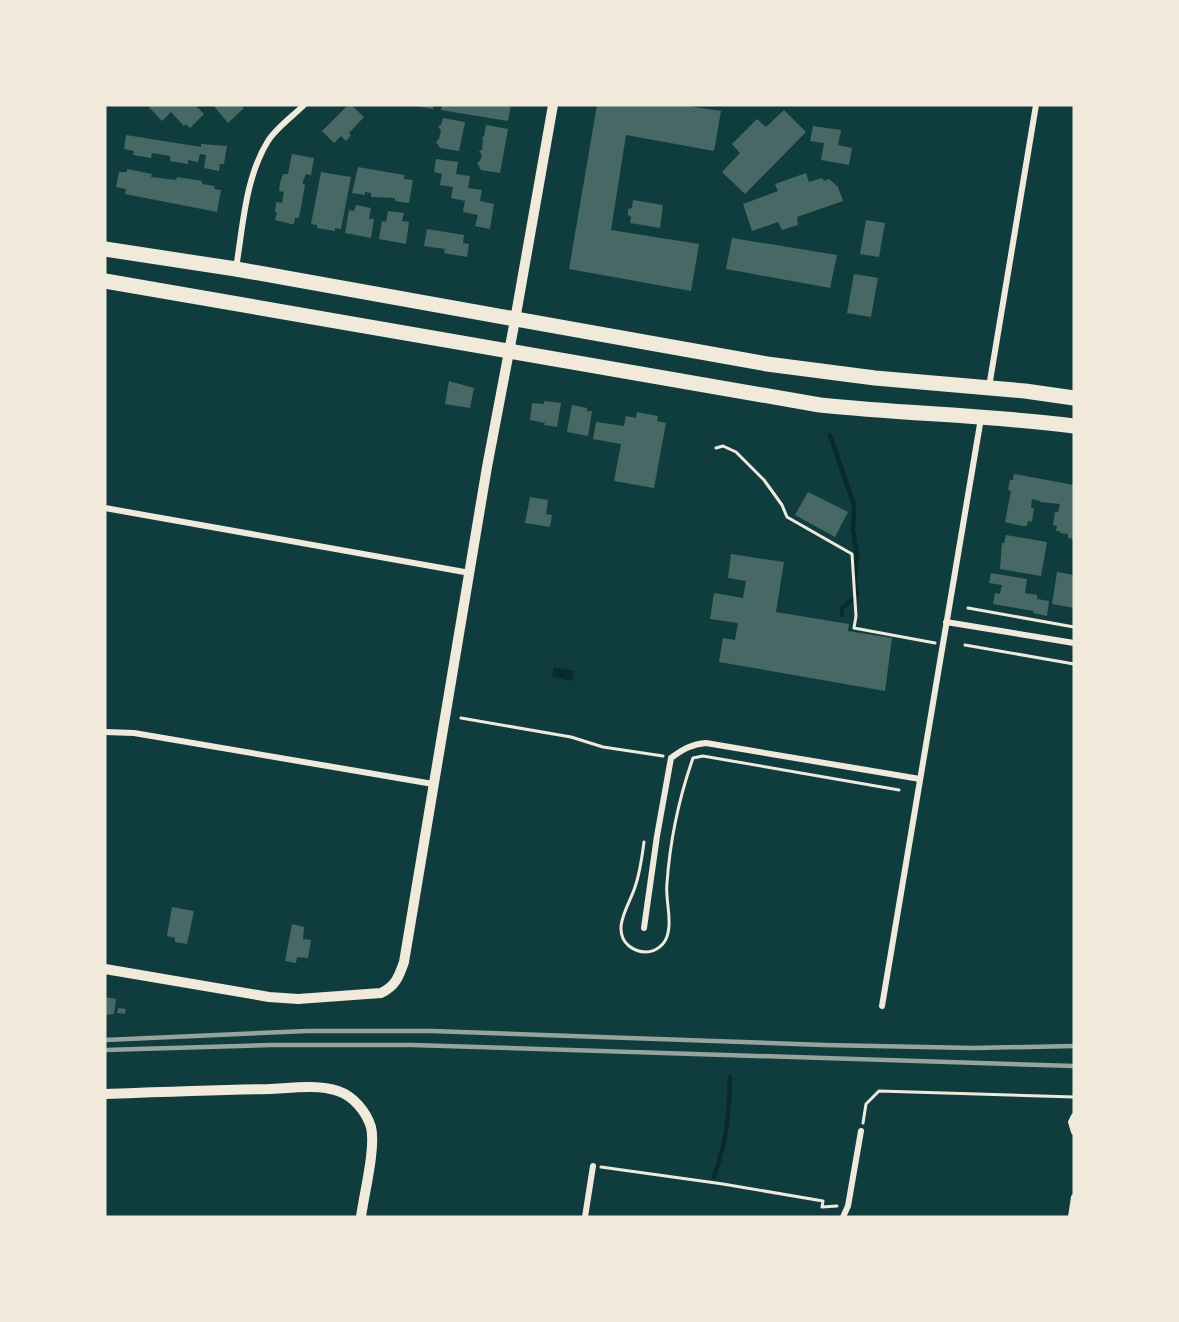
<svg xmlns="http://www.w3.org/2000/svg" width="1179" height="1322" font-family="'Golos Text',sans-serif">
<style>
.water{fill:#0a2a2b}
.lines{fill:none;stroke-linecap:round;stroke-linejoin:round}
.stream{stroke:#0a2a2b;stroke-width:4.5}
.building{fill:#486865}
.path{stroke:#f1e9da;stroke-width:3}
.minor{stroke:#f1e9da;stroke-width:6}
.tertiary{stroke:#f1e9da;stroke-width:10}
.primary{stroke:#f1e9da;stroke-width:15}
.rail{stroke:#97a49c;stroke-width:4.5}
</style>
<rect width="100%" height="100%" fill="#0f3d3e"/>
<!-- water -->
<polygon class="water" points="554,667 574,671 572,681 552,677"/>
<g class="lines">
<!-- stream -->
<g class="stream">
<polyline points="830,435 854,505 853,530 857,555 855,581 857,596 842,608 842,615"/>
<path d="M 714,1177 C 727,1139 729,1117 730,1077"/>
</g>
</g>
<!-- building -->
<g class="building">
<polygon points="147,105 195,105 204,114 190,128 186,124 184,126 171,112 162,121"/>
<polygon points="213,105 241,105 244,108 228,123"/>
<polygon points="348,105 351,105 364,117 349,133 351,135 346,141 341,136 334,143 322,131"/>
<polygon points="409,105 434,105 433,109"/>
<polygon points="442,105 511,105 508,121 441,110"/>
<polygon points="597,105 682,105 721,111 714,151 626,135 611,230 699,244 691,291 569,269"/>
<polygon points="784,110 806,132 745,194 722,172 740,153 732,144 757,119 766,127"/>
<polygon points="443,118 465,122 459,151 440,148 436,142 439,139 441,130 438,127 441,125"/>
<polygon points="486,125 508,129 500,173 481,170 477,163 480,161 482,155 479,151 482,150 483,140 482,138 484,136"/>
<polygon points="813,126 841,130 838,145 852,148 849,165 821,160 824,143 810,141"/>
<polygon points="126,135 201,147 201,144 227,146 224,164 220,164 219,171 204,168 206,155 200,154 198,162 188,160 188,164 170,161 170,156 152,153 151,158 133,155 134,151 124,149"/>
<polygon points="292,154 314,158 311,175 306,174 303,181 303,184 305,185 299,218 295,218 294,224 291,224 275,220 277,212 275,212 276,202 282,203 284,192 279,191 280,183 283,174 288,174"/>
<polygon points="436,159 458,162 456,174 470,176 468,188 482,190 480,201 494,204 490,229 475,226 478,215 463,212 465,201 451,198 453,187 440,185 442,174 434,172"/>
<polygon points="358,167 404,175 404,179 413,180 409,203 395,201 395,198 371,197 371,193 365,192 365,195 352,193"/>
<polygon points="127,169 152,174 151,177 176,180 177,177 202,181 202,184 215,186 214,189 221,190 217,212 125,194 126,189 116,187 119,172 127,172"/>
<polygon points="321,172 351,177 341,229 335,228 335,231 317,228 317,225 311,224"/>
<polygon points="806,173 809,182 822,178 824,181 829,179 838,187 843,201 797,217 798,225 782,230 778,222 752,231 743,204 778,191 775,184"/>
<polygon points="633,200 663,205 660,228 630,223 631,217 628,215 628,209 632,208"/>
<polygon points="356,205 371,208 369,219 374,219 371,238 345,233 349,210 354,211"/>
<polygon points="388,211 404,213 402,221 409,222 406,244 379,239 382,221 386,222"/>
<polygon points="866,220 885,223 879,257 860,254"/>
<polygon points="427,229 464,235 463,243 469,244 467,257 444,253 445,249 424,246"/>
<polygon points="732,238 837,255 830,288 726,269"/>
<polygon points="854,274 878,278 871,317 847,313"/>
<polygon points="449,381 474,388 470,408 445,404"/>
<polygon points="544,401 561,403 557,427 544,425 545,423 530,420 532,403 544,404"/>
<polygon points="572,405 587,408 587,411 592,411 588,436 567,432"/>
<polygon points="637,412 658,416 657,421 666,423 654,488 614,481 621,444 593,439 596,422 624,426 626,416 636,418"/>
<polygon points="1014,474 1074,485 1074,539 1068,538 1068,534 1060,533 1060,531 1056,531 1057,526 1053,525 1055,512 1058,512 1060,504 1040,502 1040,501 1032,499 1031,508 1034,508 1032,522 1028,521 1027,526 1022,526 1005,522 1011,491 1008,490 1010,480 1013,480"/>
<polygon points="808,492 848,512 835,537 795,515"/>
<polygon points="530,497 548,500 546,514 552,515 550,527 525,523"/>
<polygon points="1006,535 1047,542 1041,576 1000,569 1002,543 1004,543"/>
<polygon points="731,554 784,562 776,612 849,624 848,631 892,638 885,691 719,662 723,638 735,640 738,623 710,619 714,593 743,598 746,581 728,578"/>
<polygon points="1057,572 1074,575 1074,608 1052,604"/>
<polygon points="991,573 1027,579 1025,593 1037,595 1037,599 1049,601 1047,616 1033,613 1034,611 993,604 995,593 1000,594 1002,585 989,583"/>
<polygon points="172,907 194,911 187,944 175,942 175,938 167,936"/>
<polygon points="292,924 304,927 303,939 311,940 308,958 297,957 296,963 285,961"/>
<polygon points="105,997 116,999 114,1014 105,1015"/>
<polygon points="118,1008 126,1009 125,1014 117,1013"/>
</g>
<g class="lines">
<!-- path -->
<g class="path">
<polyline points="716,448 723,446 736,452 764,480 782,505 787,517 852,554 856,616 854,628 935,643"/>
<polyline points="968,608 1074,627"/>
<polyline points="965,645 1074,664"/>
<polyline points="461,718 571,737 603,747 663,756"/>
<path d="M 644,842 C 642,857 640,873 635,887 C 630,904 610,930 629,946 C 634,950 639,952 646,952 C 656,952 666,944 668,933 C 672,918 665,899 667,883 C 670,841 679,798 693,758 L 703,756 L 899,790"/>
<polyline points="863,1123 866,1104 879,1091 1074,1097"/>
<polyline points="601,1167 723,1184 823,1201 822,1207 837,1206"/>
</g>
<!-- minor -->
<g class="minor">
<path d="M 236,268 C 243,227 245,178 268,141 C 276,128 293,116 304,105"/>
<polyline points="989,387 1036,105"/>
<polyline points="105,508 470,573"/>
<polyline points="946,622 1074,643"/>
<polyline points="105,732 134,733 433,784"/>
<path d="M 644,928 L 657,836 L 671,758 C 683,749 692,744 706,743 L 920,779"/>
<polyline points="882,1006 981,418"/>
<polyline points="1074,1116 1071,1122 1074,1132"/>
<polyline points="585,1217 593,1166"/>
<polyline points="843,1217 848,1206 861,1131"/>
<polyline points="1071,1217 1074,1197"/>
</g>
<!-- tertiary -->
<g class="tertiary">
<path d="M 105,969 L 269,997 L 298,999 L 381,993 C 396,986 399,976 404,962 L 487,467 L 515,320 L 553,105"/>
<path d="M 105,1094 C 160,1092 215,1090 269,1089 C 291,1088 318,1084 338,1091 C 353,1096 366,1111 371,1127 C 376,1148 364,1194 361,1217"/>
</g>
<!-- primary -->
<g class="primary">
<polyline points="105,249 236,269 767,364 875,378 1025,391 1074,398"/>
<path d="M 105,281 L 820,405 C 905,414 990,415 1074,426"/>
</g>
<!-- rail -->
<g class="rail">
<polyline points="105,1040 307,1031 432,1031 824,1045 974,1048 1074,1046"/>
<polyline points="105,1050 271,1045 412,1045 1074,1066"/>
</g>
</g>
<!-- border -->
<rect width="1179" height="1322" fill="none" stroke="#f1e9da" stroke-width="213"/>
</svg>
